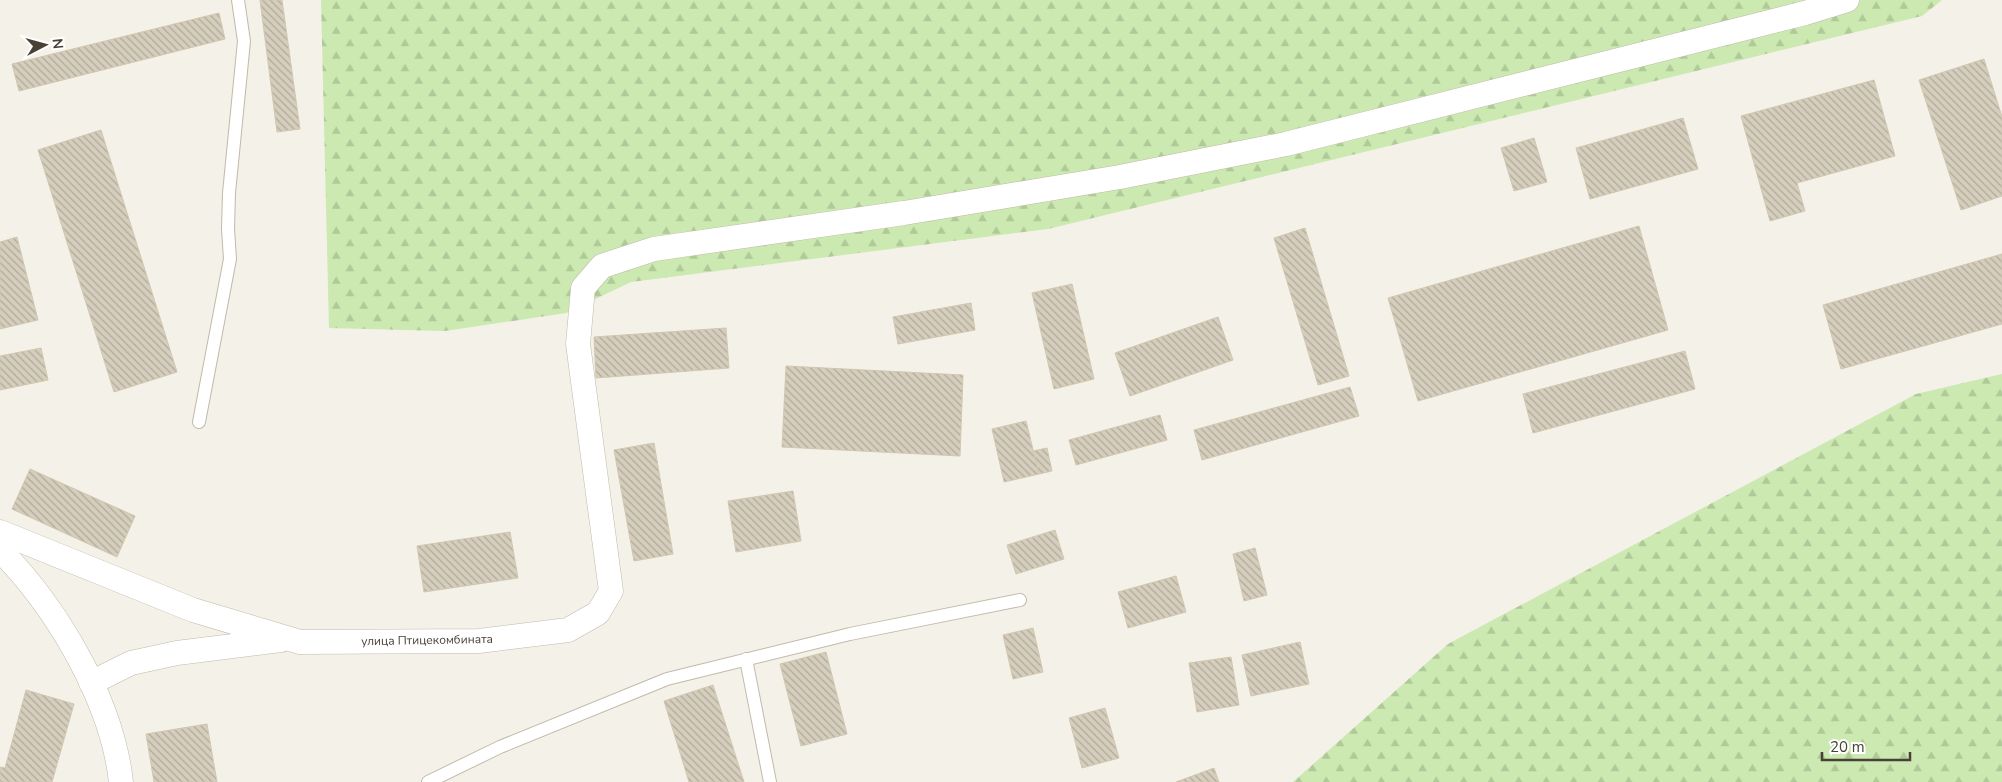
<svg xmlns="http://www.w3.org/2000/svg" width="2002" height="782" font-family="'Nunito Sans',sans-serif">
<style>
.forest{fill:url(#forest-firs)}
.building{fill:url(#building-back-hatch);stroke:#d1c7b0}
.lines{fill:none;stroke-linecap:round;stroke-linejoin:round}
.lane-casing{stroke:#c0baaa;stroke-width:14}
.street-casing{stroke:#c0baaa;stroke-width:25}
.lane{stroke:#fff;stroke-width:12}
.street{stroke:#fff;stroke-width:24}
.labels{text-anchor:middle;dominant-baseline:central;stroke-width:4.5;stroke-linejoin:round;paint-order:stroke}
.street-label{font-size:12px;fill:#484236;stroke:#fff}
</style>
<defs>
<pattern id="forest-firs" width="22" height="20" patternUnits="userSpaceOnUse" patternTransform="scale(1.25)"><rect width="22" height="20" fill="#cbe9b0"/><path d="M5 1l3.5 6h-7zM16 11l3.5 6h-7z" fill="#b0c998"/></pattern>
<pattern id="building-back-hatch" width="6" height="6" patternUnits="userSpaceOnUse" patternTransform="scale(1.25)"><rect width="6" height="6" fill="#d6cebd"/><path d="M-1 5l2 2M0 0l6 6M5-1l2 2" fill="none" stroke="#b0a99a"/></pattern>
</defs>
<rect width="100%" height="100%" fill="#f4f1e8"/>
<!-- forest -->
<g class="forest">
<polygon points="321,0 1942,0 1922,16 1048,229 631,282 566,313 445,331 329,328"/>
<polygon points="2002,374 2002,782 1293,782 1448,644 1916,394"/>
</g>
<!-- building -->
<g class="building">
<polygon points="260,0 282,0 300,129 277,132"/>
<polygon points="219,13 225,39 19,91 12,64"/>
<polygon points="1984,59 2002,117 2002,196 1961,210 1919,80"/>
<polygon points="1874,80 1895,156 1797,183 1805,211 1770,221 1741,116"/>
<polygon points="1683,118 1698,169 1590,199 1576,148"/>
<polygon points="101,130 177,372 114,392 38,150"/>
<polygon points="1534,138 1547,182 1514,191 1501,148"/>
<polygon points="1639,226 1668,330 1418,401 1388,298"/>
<polygon points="1305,228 1349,376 1318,385 1274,238"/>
<polygon points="17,237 38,320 0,329 0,242"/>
<polygon points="2002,254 2002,324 1841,369 1823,305"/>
<polygon points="1072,284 1094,379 1054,389 1032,293"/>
<polygon points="971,303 975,330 898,344 893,317"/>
<polygon points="1218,317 1233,360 1130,396 1115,353"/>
<polygon points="726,328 729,368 596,378 594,337"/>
<polygon points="41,348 48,380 0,390 0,356"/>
<polygon points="1685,351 1695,389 1533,433 1523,394"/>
<polygon points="786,366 963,375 960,456 782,447"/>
<polygon points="1350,387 1359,416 1202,460 1194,430"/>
<polygon points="1160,415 1167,440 1076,465 1069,440"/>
<polygon points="1026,421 1039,474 1004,482 992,429"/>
<polygon points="654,443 673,554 634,561 614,450"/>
<polygon points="1047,448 1052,471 1039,474 1033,451"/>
<polygon points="30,469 135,516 117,557 12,509"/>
<polygon points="793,491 801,541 736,552 728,501"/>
<polygon points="1055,530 1064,559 1016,574 1007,545"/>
<polygon points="510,532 518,578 424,592 417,546"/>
<polygon points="1255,548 1267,595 1244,601 1233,554"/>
<polygon points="1176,576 1186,612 1128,628 1118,592"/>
<polygon points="1033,628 1043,672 1013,679 1003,635"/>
<polygon points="1300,642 1309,684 1251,696 1242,655"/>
<polygon points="826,652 847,734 801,746 780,664"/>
<polygon points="1231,657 1239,705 1197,712 1189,663"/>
<polygon points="713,685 744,782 689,782 664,701"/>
<polygon points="26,690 74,704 52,782 0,782 0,767 5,768"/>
<polygon points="1105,708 1119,758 1082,768 1069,718"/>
<polygon points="207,724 217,782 154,782 146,734"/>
<polygon points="1214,768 1219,782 1176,782"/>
</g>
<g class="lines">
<defs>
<g id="lane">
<polyline points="199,422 230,259 228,229 229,193 244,41 238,0"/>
<polyline points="746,659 770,782"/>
<polyline points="428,782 500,747 667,679 850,634 1020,600"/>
</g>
<g id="street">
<polyline points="0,532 193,610 300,642 479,641 568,630 598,613 611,591 578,344 583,288 602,266 654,249 904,213 1120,177 1286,144 1805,13 1847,0"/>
<path d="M 0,550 C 57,608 112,700 121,782"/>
<polyline points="91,683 131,663 177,653 281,640"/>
</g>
</defs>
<!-- lane casing -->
<use href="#lane" class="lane-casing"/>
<!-- street casing -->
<use href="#street" class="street-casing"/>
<!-- lane -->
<use href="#lane" class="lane"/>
<!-- street -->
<use href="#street" class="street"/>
</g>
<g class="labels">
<!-- street labels -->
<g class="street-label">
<text transform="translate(427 640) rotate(-1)">улица Птицекомбината</text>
</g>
</g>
<!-- north arrow -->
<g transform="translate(45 45) rotate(84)" stroke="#ffffff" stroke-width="4" paint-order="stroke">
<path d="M0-4L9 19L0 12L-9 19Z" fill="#484236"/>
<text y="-8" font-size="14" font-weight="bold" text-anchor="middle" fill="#484236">N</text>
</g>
<!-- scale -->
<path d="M1822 752v8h88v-8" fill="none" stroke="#484236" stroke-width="2.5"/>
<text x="1830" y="752" font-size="15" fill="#484236" stroke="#ffffff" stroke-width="4" paint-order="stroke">20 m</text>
</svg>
